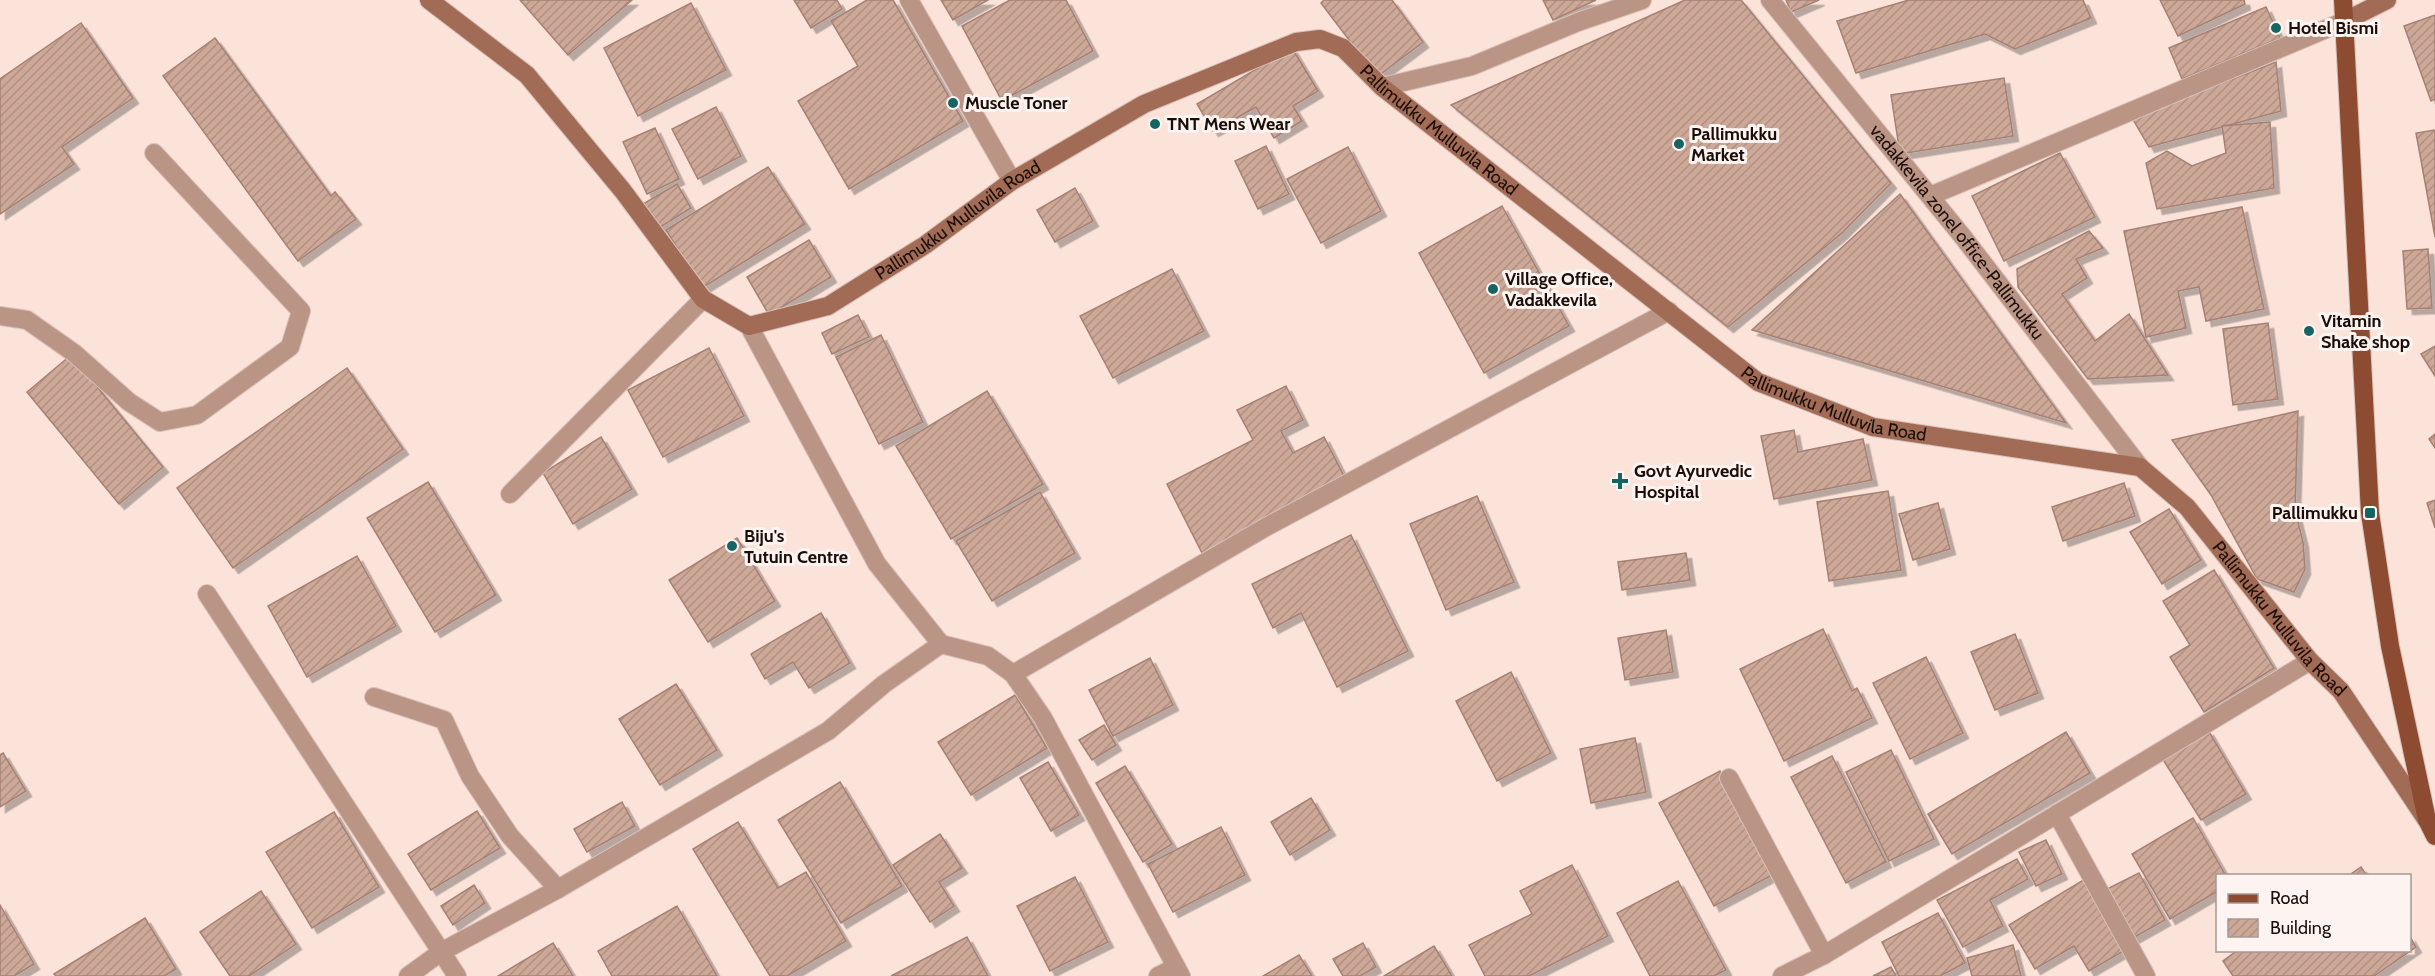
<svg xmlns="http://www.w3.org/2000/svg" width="2435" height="976" font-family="Cabin,sans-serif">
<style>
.building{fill:url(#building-hatch);stroke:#a58173;stroke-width:1.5;filter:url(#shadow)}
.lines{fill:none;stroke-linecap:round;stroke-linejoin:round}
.lane-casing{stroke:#d7c1b8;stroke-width:20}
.street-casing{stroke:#d7c1b8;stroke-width:20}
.secondary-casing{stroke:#d7c1b8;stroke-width:20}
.primary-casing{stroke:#d7c1b8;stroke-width:20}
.lane{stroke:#ba9485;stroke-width:18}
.street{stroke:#ba9485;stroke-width:18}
.secondary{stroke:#a16b55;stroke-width:18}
.primary{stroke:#8d4c31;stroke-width:18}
.poi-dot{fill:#166563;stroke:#fdf4f1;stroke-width:2}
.labels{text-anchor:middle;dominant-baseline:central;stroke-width:6;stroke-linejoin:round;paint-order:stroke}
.poi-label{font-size:18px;font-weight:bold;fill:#1b0e08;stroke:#fdf4f1;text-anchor:start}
.street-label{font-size:18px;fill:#1b0e08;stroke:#fdf4f1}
</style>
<defs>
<pattern id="building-hatch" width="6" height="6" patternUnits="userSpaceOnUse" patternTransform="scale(1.5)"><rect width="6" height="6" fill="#cda899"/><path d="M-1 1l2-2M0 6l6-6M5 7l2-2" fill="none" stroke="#af8f82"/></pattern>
<filter id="shadow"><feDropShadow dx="5.5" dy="5.5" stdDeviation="0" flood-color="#0004"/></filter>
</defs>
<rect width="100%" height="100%" fill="#fbe3da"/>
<!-- building -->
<g class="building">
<polygon points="520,0 632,0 568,55"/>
<polygon points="794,0 837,0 842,9 811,28"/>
<polygon points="867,0 893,0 963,121 849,189 798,101 858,66 831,21"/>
<polygon points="941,0 988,0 953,20"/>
<polygon points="1010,0 1066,0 1093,51 1002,101 962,26"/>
<polygon points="1324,0 1392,0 1423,42 1377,77 1321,3"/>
<polygon points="1543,0 1596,0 1553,20"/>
<polygon points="1685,0 1741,0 1891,183 1842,233 1728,327 1451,105"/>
<polygon points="1786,0 1819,0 1791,12"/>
<polygon points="1909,0 2083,0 2091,18 2015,49 1985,34 1856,73 1837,21"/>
<polygon points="2160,0 2244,0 2245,4 2178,36"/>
<polygon points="691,3 726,70 638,116 604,48"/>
<polygon points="2266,7 2280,38 2182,79 2169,48"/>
<polygon points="2435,15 2435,99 2431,101 2404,26"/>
<polygon points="81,23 133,98 62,147 74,164 0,214 0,79"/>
<polygon points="215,38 331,196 335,192 356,219 298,261 163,76"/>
<polygon points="1292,48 1318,91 1293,106 1302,121 1274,138 1256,107 1213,131 1197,104"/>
<polygon points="2276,62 2281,111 2149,147 2132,118"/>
<polygon points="2004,78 2013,136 1900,154 1891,95"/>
<polygon points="716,107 741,156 698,179 672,129"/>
<polygon points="2270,122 2274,188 2157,209 2146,163 2167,151 2192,166 2226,153 2222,126"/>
<polygon points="655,128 679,179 647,194 623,142"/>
<polygon points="2435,130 2435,237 2416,133"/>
<polygon points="1266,146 1289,194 1258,209 1235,161"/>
<polygon points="1348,147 1381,211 1321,243 1287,179"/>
<polygon points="2060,153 2095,217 2004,261 1972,196"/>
<polygon points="768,167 805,224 702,288 666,230"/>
<polygon points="677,184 691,208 657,229 643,204"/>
<polygon points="1075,188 1093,221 1055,242 1037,210"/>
<polygon points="1900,194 2066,423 1752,330"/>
<polygon points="1502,206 1569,326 1484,373 1419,253"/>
<polygon points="2242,207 2264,309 2206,321 2199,287 2178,291 2186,328 2146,337 2124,231"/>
<polygon points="2089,231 2103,248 2076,259 2087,278 2062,294 2095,341 2129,314 2168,375 2088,379 2018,287 2017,269"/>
<polygon points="809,240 831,277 769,315 747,277"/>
<polygon points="2428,249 2432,308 2407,309 2403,251"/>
<polygon points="1172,269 1204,331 1113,378 1080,316"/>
<polygon points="858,315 869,337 832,354 822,333"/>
<polygon points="2268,323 2278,399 2233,405 2223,329"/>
<polygon points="881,335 923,422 879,444 836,357"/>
<polygon points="2435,346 2435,376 2421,354"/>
<polygon points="709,348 744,416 663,457 628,390"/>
<polygon points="71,355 163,467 119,504 27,392"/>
<polygon points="347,368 403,449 233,568 177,488"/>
<polygon points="1286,386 1303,420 1281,431 1293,453 1324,437 1347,482 1203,555 1167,484 1253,440 1237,410"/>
<polygon points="987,391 1043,484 951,539 896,446"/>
<polygon points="2298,411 2295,510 2303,542 2305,569 2294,592 2257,579 2211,495 2172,440"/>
<polygon points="1794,430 1798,452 1863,439 1872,480 1774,499 1761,436"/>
<polygon points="2435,434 2435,448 2429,439"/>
<polygon points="601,437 632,489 573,524 543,473"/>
<polygon points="428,482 496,595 435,632 367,518"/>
<polygon points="2124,483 2135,516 2063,541 2052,507"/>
<polygon points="1888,491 1901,570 1829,581 1817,502"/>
<polygon points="1040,492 1075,553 992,601 956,541"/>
<polygon points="1477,496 1514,582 1446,610 1410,524"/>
<polygon points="2435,500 2435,528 2427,503"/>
<polygon points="1938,503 1950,549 1913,560 1899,514"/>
<polygon points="2169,509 2201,560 2162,584 2130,532"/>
<polygon points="1351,535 1408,651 1337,687 1301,613 1273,628 1252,584"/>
<polygon points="737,538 775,601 708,642 669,580"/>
<polygon points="1686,553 1690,580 1622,590 1618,562"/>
<polygon points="357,556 396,626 307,677 268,606"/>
<polygon points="2214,570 2274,668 2204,712 2170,657 2190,645 2163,601"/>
<polygon points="821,613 850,663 809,688 793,662 765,679 751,654"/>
<polygon points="1823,629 1852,691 1857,688 1872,718 1784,761 1740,669"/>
<polygon points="1666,630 1673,672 1625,680 1618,638"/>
<polygon points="2015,634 2038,693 1995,710 1971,652"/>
<polygon points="1926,657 1963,733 1910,759 1873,683"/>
<polygon points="1150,658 1173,705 1113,736 1089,690"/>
<polygon points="1511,672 1551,753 1497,781 1456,701"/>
<polygon points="676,684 717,750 660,785 619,719"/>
<polygon points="1015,695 1047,748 971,795 938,742"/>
<polygon points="1104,725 1116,745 1092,760 1079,740"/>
<polygon points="2208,730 2246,794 2201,820 2162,758"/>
<polygon points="2066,732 2090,773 1952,854 1928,814"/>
<polygon points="1635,738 1646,792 1591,803 1580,749"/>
<polygon points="1891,750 1934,839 1889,861 1846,772"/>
<polygon points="3,753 26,791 0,807 0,755"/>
<polygon points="1832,756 1886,862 1846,883 1791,777"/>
<polygon points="1048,762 1079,815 1051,831 1020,778"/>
<polygon points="1125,766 1172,844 1143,862 1096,783"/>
<polygon points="1720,771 1774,874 1714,906 1659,803"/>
<polygon points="840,782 902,886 841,923 778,820"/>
<polygon points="1311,798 1330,830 1290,855 1271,822"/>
<polygon points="622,802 635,826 587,852 574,829"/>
<polygon points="477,811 500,848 431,890 408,854"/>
<polygon points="334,812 379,887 312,928 266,852"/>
<polygon points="2193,818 2226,876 2218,876 2218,891 2170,919 2132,854"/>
<polygon points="738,822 778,888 806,872 846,941 787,976 770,976 693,849"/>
<polygon points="1221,827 1245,875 1173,912 1148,864"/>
<polygon points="940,834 962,868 939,882 954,906 930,922 893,865"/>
<polygon points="2046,840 2062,874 2036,886 2019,852"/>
<polygon points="2017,859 2028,879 1990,900 2003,926 1963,947 1937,900"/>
<polygon points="1572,865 1608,936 1529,976 1485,976 1469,945 1532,914 1520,891"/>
<polygon points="2361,867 2367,876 2348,876"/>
<polygon points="2139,873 2165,920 2133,938 2107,889"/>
<polygon points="1075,877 1108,942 1050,971 1017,906"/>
<polygon points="2085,879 2127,949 2089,971 2074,946 2035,969 2009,925"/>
<polygon points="1678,881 1726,970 1714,976 1650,976 1617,913"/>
<polygon points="474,885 485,903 453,925 441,906"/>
<polygon points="261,891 296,944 249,976 230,976 200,932"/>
<polygon points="0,905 34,964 14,976 0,976"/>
<polygon points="677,906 717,976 612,976 598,951"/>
<polygon points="1938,913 1965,963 1940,976 1899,976 1882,942"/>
<polygon points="145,918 176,969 164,976 56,976 54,974"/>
<polygon points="967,937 988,976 891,976"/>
<polygon points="2410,937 2416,947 2374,976 2233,976 2223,961 2238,950 2410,950"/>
<polygon points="553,943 573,976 498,976"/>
<polygon points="1363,943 1376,967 1360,976 1343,976 1333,959"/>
<polygon points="2013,945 2021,976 1972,976 1967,958"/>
<polygon points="1434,946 1452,976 1384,976"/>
<polygon points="1299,955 1312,976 1263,976"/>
<polygon points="1891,967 1896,976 1873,976"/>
</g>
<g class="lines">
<defs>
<polyline id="lane" points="0,316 27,320 74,353 129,402 160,422 197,415 290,347 301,311 154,153"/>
<g id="street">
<polyline points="909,0 1012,181"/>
<path id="s1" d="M 1770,0 L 1963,237 L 2140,467"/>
<polyline points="1382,87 1472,66 1578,22 1642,0"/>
<polyline points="1930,196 2345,21"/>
<polyline points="749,326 877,564 941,644 988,656 1013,674 1043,718 1181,976"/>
<polyline points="510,494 703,299"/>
<polyline points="207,594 457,976"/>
<polyline points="1013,674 1266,527 1669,311"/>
<polyline points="374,697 444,720 470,776 510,836 558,889"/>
<polyline points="1729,778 1824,955"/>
<polyline points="2057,814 2146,976"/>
<polyline points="408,976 441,952 558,889 828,731 884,684 941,644"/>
<polyline points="1158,976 1176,967"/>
<polyline points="1782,976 1824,955 2310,661"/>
</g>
<g id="secondary">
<path id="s2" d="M 429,0 L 527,75 L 623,191 L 703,299 L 749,326 L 828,306 L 925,245 L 1012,181 L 1144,104 L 1296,42 L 1320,39 L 1343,48 L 1382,87 L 1758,382 L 1873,427 L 2140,467 L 2187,507 L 2310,661 L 2341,691 L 2426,819"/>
<polyline points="2345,21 2387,0"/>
</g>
<polyline id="primary" points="2343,0 2370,513 2390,646 2427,820 2435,836"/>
</defs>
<!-- lane casing -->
<use href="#lane" class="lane-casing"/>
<!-- street casing -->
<use href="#street" class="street-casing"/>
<!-- secondary casing -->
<use href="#secondary" class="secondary-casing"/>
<!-- primary casing -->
<use href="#primary" class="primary-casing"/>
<!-- lane -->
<use href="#lane" class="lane"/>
<!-- street -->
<use href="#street" class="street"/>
<!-- secondary -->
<use href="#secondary" class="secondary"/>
<!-- primary -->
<use href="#primary" class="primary"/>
</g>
<!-- markers -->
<g class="poi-dot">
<circle cx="2276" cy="28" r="6"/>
<circle cx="953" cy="103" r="6"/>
<circle cx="1155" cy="124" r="6"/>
<circle cx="1679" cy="144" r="6"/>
<circle cx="1493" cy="289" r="6"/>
<circle cx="2309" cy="331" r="6"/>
<path d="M1617 472h6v6h6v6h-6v6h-6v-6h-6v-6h6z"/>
<rect x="2364" y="507" width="12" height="12" rx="3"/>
<circle cx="732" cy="546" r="6"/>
</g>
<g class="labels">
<!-- poi labels -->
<g class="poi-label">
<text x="2288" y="28">Hotel Bismi</text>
<text x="965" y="103">Muscle Toner</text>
<text x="1167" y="124">TNT Mens Wear</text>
<text x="1691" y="134">Pallimukku<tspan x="1691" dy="21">Market</tspan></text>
<text x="1505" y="279">Village Office,<tspan x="1505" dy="21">Vadakkevila</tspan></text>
<text x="2321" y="321">Vitamin<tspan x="2321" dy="21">Shake shop</tspan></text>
<text x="1634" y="471">Govt Ayurvedic<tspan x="1634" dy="21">Hospital</tspan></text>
<text x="2358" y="513" text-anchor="end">Pallimukku</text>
<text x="744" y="536">Biju's<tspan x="744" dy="21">Tutuin Centre</tspan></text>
</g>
<!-- street labels -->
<g class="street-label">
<text stroke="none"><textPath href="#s2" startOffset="1258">Pallimukku Mulluvila Road</textPath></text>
<text stroke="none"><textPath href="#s2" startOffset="699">Pallimukku Mulluvila Road</textPath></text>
<text stroke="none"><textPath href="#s1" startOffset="298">vadakkevila zonel office-Pallimukku</textPath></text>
<text stroke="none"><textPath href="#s2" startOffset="1744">Pallimukku Mulluvila Road</textPath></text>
<text stroke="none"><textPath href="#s2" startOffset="2265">Pallimukku Mulluvila Road</textPath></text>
</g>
</g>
<!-- legend -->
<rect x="2216" y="874" width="195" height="78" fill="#fdf4f1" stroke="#a39894" stroke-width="1.5"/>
<rect x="2228" y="894" width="30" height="9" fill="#8d4c31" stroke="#a39894" stroke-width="1.5"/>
<text x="2270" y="904" font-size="18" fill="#1b0e08">Road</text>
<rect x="2228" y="919" width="30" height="18" fill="url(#building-hatch)" stroke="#a39894" stroke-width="1.5"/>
<text x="2270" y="934" font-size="18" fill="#1b0e08">Building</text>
</svg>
